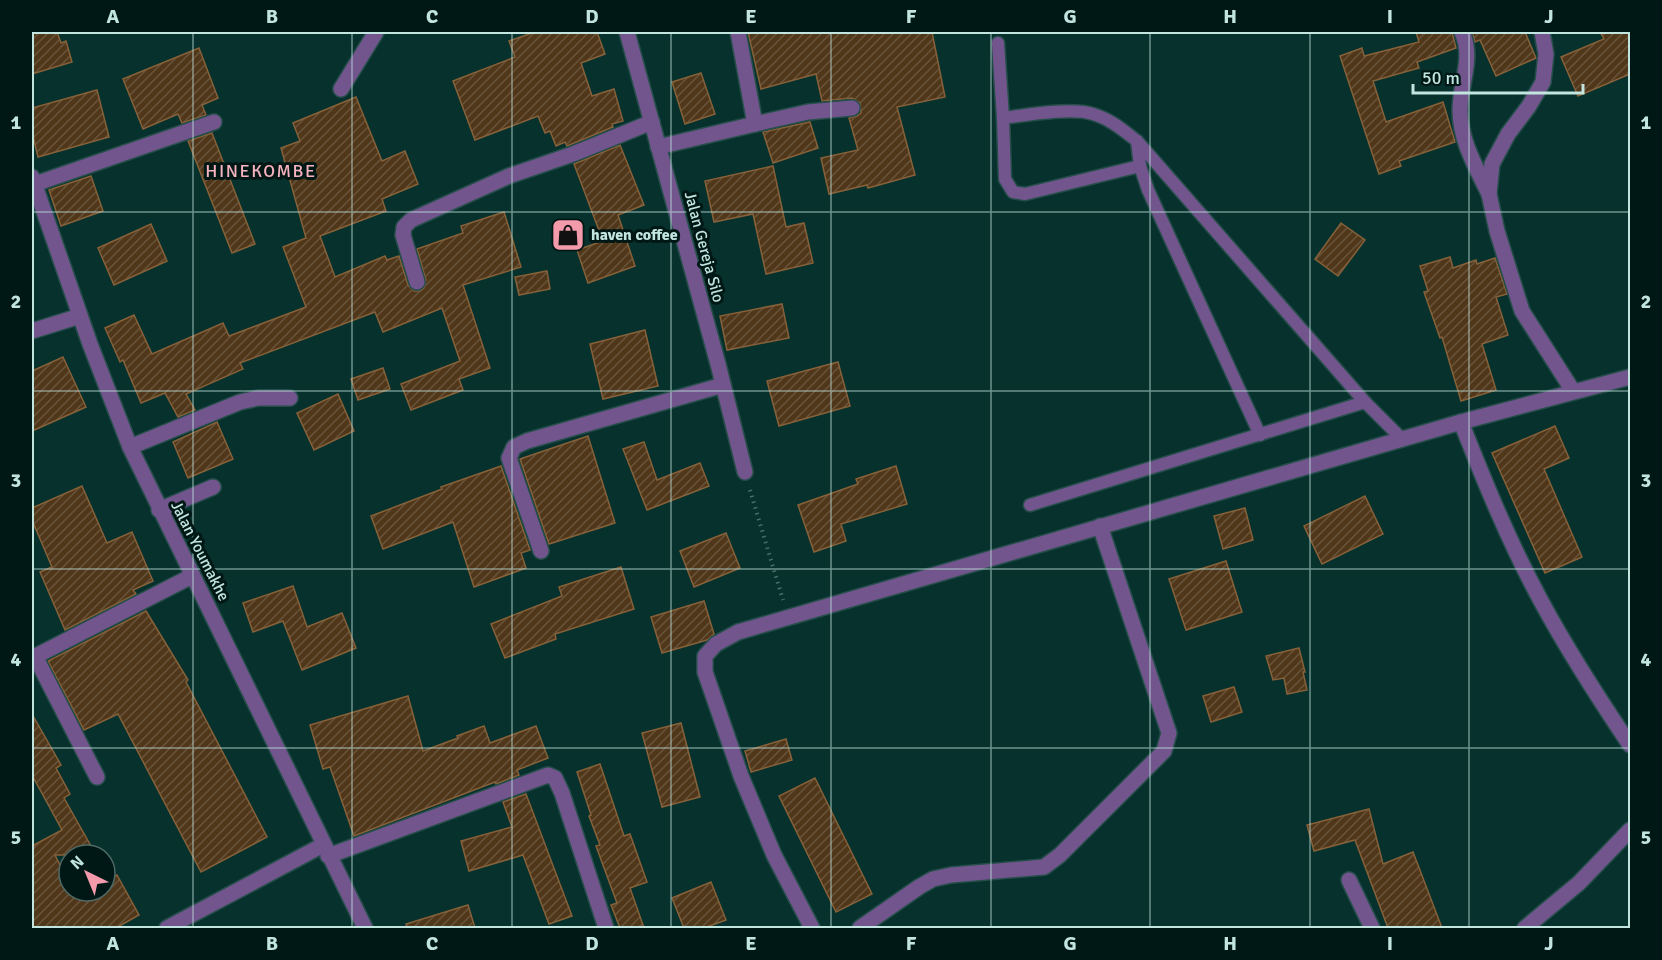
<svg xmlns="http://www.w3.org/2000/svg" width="1662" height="960" font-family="Signika,sans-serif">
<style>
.building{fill:url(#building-hatch);stroke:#866139;stroke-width:1.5}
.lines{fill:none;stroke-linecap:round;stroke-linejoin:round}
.lane-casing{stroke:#254e4a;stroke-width:15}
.street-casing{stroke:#254e4a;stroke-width:18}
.path{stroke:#49706c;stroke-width:4;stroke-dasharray:1.5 4.5;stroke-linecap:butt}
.lane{stroke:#72558d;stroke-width:12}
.street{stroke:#72558d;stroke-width:15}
.grid{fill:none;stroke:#c2e5e0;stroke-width:1.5;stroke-opacity:0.55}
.labels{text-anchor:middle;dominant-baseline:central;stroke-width:6;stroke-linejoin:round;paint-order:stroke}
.poi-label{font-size:16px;font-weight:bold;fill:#c2e5e0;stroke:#001815;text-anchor:start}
.street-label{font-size:16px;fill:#c2e5e0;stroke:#001815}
.neighbourhood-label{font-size:18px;letter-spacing:1.5px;fill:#f7b3c0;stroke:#001815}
.neatline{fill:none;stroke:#c2e5e0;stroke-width:2}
.grid-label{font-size:20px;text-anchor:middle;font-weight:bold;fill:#c2e5e0}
</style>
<defs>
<pattern id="building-hatch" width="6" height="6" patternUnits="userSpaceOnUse" patternTransform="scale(1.5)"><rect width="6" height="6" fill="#51371a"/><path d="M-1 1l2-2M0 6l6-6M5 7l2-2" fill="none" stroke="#68543b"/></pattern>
</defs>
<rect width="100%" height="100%" fill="#07312d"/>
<!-- building -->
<g class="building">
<polygon points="32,32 57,32 61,43 66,41 72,62 32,74"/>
<polygon points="535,32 597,32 605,54 581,63 592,96 614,89 623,121 612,124 613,127 567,146 565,142 556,146 550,131 545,133 538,116 475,140 453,81 515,57 509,41"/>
<polygon points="748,32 932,32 945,97 897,107 915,175 868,188 867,185 829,194 821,158 858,150 849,118 857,116 861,113 860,103 852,98 822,101 816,74 761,89"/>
<polygon points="1416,32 1452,32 1456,48 1417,62 1419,68 1373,81 1386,122 1443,102 1455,142 1399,161 1401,166 1379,174 1340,56 1362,48 1364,56 1419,42"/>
<polygon points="1472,32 1525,32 1536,58 1496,76 1480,40 1475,42"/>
<polygon points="1600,32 1630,32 1630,74 1578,96 1561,57 1604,39"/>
<polygon points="199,48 218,98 202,105 206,115 182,123 178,114 143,129 123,79"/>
<polygon points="701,73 715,114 685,124 672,82"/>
<polygon points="97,90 109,137 38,157 32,132 32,108"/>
<polygon points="356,97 382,161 405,151 418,184 382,199 386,211 320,236 335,277 385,256 387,260 399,256 408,285 414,291 420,291 424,288 426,280 417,249 463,233 461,226 504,212 521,267 463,285 490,368 459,379 463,390 411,410 401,384 460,361 442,308 383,332 375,312 240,363 243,369 186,394 195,410 178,417 165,393 141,403 123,360 120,362 105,328 134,315 152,354 223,323 229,336 306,307 283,247 306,238 281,148 300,141 293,123"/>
<polygon points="810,122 818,148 773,163 763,132"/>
<polygon points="212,133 255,244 232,253 188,141"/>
<polygon points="620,145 644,205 618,215 635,266 588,283 577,250 603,241 574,164"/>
<polygon points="773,166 786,227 804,223 813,263 766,274 753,214 714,222 705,181"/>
<polygon points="91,176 103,211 61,226 49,190"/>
<polygon points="1341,223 1365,240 1338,276 1315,259"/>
<polygon points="151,224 167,261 114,285 98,248"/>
<polygon points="1450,257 1453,268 1476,260 1477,264 1495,258 1507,294 1496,297 1508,335 1482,344 1496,390 1461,401 1442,337 1440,338 1424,292 1428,291 1420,266"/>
<polygon points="547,271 550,289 519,295 515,277"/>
<polygon points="782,304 789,338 727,350 720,316"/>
<polygon points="645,330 658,386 603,399 590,344"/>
<polygon points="63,357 86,407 32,431 32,371"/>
<polygon points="838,362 850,406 779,426 767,381"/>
<polygon points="383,368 390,389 358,400 351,379"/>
<polygon points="338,394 354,431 314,450 297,413"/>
<polygon points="217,422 233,459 188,478 173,442"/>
<polygon points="1555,426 1569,458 1544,469 1582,557 1545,573 1492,453"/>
<polygon points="588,436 615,523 549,544 520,459"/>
<polygon points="644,442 657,480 700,463 709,486 647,510 623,449"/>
<polygon points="501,466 530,550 521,553 526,568 474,587 453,522 383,549 371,516 442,489 441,487"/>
<polygon points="896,466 907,504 841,524 846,541 814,552 798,505 858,484 856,479"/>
<polygon points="82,486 107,543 132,532 153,581 133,590 136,594 65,630 40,572 52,567 32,520 32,508"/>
<polygon points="1365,496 1383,534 1322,564 1304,526"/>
<polygon points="1245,508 1253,540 1223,549 1214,516"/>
<polygon points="726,533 740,568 694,587 680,551"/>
<polygon points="1226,561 1242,612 1186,630 1169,579"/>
<polygon points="621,567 634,609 555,634 556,639 505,658 491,624 562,596 559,587"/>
<polygon points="293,586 307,627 342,613 356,648 302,670 283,621 253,632 243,603"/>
<polygon points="704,601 714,634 707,640 662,653 651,617"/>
<polygon points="146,611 188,680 186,682 267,837 201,872 118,714 84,730 48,661"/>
<polygon points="1299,648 1305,672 1303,672 1307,690 1287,694 1284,678 1273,680 1266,656"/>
<polygon points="1234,687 1242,712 1211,722 1203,696"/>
<polygon points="408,696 423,751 458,738 457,736 484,726 490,743 536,726 548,758 517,770 519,775 496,784 495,782 354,836 330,767 323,769 310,725"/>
<polygon points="32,714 61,765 56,768 70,794 64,798 96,855 55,855 69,883 69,891 73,891 77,898 89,891 105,891 105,882 117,875 139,915 116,928 32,928 32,846 62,830 32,775"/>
<polygon points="681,723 700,797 662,807 642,733"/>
<polygon points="786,739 792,760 751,772 745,751"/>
<polygon points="600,764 624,836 630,834 647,882 630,888 644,928 620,928 611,905 617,903 596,846 600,845 589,816 591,815 577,772"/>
<polygon points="815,778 872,894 836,912 779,796"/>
<polygon points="526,794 572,916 549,924 523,855 469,871 461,841 512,827 503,802"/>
<polygon points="1369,809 1383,864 1413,852 1442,928 1388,928 1355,840 1314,851 1307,825"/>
<polygon points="711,882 726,920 704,928 684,928 672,898"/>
<polygon points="468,905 475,928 407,928 406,924"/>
</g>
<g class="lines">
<defs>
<g id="lane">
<path d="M 998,43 L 1003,118 C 1026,115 1072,107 1093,114 C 1110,119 1123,130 1137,141 L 1365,402 L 1403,440"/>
<polyline points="1003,118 1005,179 1013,192 1025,194 1140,166"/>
<polyline points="1137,141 1140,166 1148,190 1260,435"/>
<polyline points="1030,505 1365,402"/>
</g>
<g id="street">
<polyline points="627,32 718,364 745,472"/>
<path d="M 1462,32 C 1474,58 1460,83 1460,110 C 1460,141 1476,167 1489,194"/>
<polyline points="1542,32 1546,54 1543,82 1529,106 1508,134 1492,164 1489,194 1497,231 1522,311 1573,391"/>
<polyline points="341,89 376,32"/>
<polyline points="755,124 808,112 852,108"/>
<polyline points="658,147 755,124 738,32"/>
<polyline points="32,177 90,344 130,447 365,928"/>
<polyline points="32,185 214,122"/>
<polyline points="417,282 403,235 404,227 411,220 509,176 573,154 652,122"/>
<polyline points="32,331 80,316"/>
<path d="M 1461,422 C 1485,483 1510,544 1541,601 C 1568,651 1599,699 1630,745"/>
<polyline points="130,447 240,402 258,398 290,398"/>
<polyline points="159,510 213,487"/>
<polyline points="541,551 509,458 514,447 527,441 723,385"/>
<polyline points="35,656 97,777"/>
<polyline points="32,658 192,576"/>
<polyline points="328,856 548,775 555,778 562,793 606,928"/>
<polyline points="1349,880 1372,928"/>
<polyline points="167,928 323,845"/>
<polyline points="812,928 774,855 741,776 705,672 705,656 716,644 738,632 1461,422 1630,377"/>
<polyline points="860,928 919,887 933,879 951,875 1044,867 1060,855 1164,751 1169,733 1100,526"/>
<polyline points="1525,928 1579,883 1630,830"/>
</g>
</defs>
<!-- lane casing -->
<use href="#lane" class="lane-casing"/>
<!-- street casing -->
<use href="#street" class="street-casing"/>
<!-- path -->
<polyline class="path" points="750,490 783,600"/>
<!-- lane -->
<use href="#lane" class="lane"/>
<!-- street -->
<use href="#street" class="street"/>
</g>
<!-- grid -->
<path class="grid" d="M 193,32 L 193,928M 352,32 L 352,928M 512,32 L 512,928M 671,32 L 671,928M 831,32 L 831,928M 991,32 L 991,928M 1150,32 L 1150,928M 1310,32 L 1310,928M 1469,32 L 1469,928M 32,212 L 1630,212M 32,391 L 1630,391M 32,569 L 1630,569M 32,748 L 1630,748"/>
<!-- icons -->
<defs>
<symbol id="shop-square" viewBox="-11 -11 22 22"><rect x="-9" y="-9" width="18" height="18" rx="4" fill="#f39aab" stroke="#001815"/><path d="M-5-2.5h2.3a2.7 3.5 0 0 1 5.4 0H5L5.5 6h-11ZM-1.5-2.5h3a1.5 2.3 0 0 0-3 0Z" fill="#111"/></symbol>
</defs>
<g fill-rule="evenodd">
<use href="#shop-square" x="549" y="216" width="38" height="38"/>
</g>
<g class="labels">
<!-- poi labels -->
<g class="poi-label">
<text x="591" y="235">haven coffee</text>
</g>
<!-- street labels -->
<g class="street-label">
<text transform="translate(704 247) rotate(75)">Jalan Gereja Silo</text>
<text transform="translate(200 551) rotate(63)">Jalan Youmakhe</text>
</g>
<!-- neighbourhood labels -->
<g class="neighbourhood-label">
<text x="261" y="171">HINEKOMBE</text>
</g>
</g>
<!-- border -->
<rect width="1662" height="960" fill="none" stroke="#001815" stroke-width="66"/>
<!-- north arrow -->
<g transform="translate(87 873) rotate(317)"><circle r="28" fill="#001815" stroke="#4e6a66" stroke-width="1.5"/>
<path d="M0-4.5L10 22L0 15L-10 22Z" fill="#f39aab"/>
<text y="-9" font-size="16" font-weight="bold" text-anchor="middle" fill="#c2e5e0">N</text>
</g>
<!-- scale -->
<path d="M1413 84v9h170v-9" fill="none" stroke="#c2e5e0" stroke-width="3"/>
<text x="1422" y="84" font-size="18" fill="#c2e5e0" stroke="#001815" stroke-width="4.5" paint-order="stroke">50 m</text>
<rect x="33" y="33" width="1596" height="894" class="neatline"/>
<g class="grid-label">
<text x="113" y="23">A</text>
<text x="272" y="23">B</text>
<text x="432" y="23">C</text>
<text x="592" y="23">D</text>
<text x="751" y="23">E</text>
<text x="911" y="23">F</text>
<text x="1070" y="23">G</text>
<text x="1230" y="23">H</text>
<text x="1390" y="23">I</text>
<text x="1549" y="23">J</text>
<text x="16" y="129">1</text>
<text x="1646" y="129">1</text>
<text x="16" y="308">2</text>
<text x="1646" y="308">2</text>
<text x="16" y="487">3</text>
<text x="1646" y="487">3</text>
<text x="16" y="666">4</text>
<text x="1646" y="666">4</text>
<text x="16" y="844">5</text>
<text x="1646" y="844">5</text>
<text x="113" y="950">A</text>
<text x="272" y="950">B</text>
<text x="432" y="950">C</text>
<text x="592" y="950">D</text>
<text x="751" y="950">E</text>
<text x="911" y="950">F</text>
<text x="1070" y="950">G</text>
<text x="1230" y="950">H</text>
<text x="1390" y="950">I</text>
<text x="1549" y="950">J</text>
</g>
</svg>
